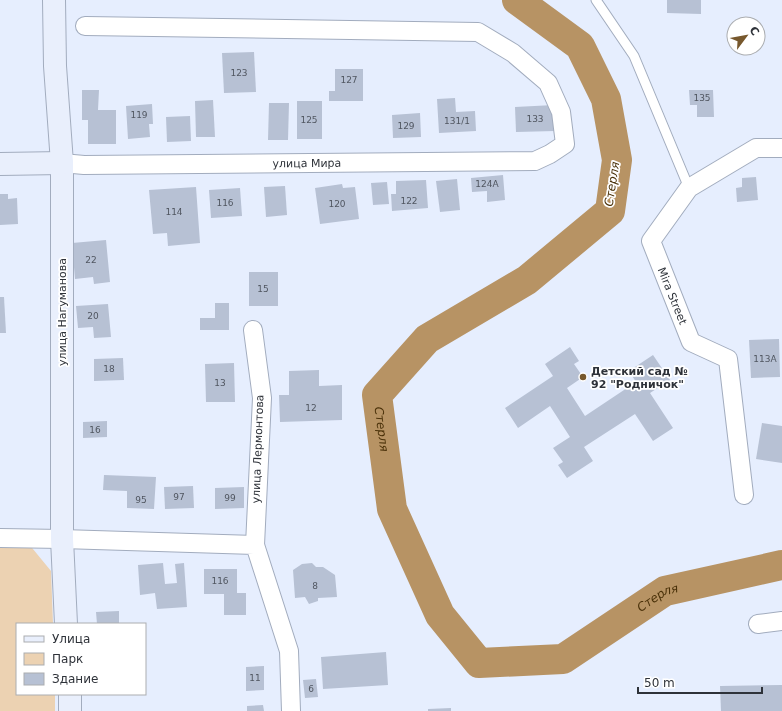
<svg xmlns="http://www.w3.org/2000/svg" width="782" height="711" font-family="'DejaVu Sans',sans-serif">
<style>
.green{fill:#ecd2b2}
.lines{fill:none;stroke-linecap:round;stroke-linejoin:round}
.river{stroke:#b79364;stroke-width:30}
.building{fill:#b7c1d4}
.service-casing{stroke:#a2acbe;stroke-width:11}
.minor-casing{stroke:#a2acbe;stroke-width:20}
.secondary-casing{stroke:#a2acbe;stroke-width:24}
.service{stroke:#fff;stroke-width:9}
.minor{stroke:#fff;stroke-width:18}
.secondary{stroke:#e9effc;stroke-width:22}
.poi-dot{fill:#77582d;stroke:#fff;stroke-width:1.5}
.labels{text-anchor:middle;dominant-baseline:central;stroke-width:3.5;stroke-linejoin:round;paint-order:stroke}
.number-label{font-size:9px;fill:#505660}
.street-label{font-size:11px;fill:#2e3239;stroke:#fff}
.poi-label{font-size:11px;font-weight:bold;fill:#2e3239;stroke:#fff;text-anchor:start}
.water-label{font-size:12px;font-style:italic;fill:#4a3109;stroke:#fff}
</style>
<rect width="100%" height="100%" fill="#e6eefe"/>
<!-- green -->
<polygon class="green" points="0,543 28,543 51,571 53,624 17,624 17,694 55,694 55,711 0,711"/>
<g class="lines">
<!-- river -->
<path class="river" id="s1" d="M 517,0 L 580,46 L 606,99 L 617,160 L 610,211 L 527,280 L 427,339 L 377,395 L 392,509 L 440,615 L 479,663 L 563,659 L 665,591 L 782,565"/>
</g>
<!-- building -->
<g class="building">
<polygon points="667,0 701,0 701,14 667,13"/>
<polygon points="254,52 256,92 224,93 222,53"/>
<polygon points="335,69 363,69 363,101 329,101 329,91 335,91"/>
<polygon points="82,90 99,90 98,110 116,110 116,144 88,144 88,120 82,120"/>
<polygon points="689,90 713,90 714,117 697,117 697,105 690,105"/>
<polygon points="455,98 456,112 475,111 476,131 439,133 437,99"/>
<polygon points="213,100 215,137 196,137 195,101"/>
<rect x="297" y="101" width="25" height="38"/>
<polygon points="269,103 289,103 288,140 268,140"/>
<polygon points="152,104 153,124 149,124 150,137 128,139 126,106"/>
<polygon points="554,105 555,131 516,132 515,107"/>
<polygon points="420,113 421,137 393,138 392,115"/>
<polygon points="190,116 191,141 167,142 166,117"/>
<polygon points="503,175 505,200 487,202 487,191 472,192 471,178"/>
<polygon points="756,177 758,200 737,202 736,188 742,187 742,178"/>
<polygon points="457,179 460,210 440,212 436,181"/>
<polygon points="426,180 428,208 392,211 391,194 396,194 396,181"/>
<polygon points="387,182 389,204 373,205 371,183"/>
<polygon points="342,184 343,188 355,187 359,219 320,224 315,188"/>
<polygon points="285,186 287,215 266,217 264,187"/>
<polygon points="196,187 200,243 168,246 167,233 153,234 149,190"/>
<polygon points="240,188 242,216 211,218 209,190"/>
<polygon points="0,194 8,194 8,199 17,198 18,224 0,225"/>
<polygon points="106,240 110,282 94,284 93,277 75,279 72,243"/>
<rect x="249" y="272" width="29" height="34"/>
<polygon points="0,297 4,297 6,333 0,333"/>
<polygon points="215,303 229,303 229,330 200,330 200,318 215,318"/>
<polygon points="108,304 111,337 94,338 93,327 78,328 76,306"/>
<polygon points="779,339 780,377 751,378 749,340"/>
<polygon points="570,347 579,361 574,364 583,377 567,388 585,416 636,382 629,371 653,355 670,380 650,393 673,428 653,441 635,414 584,447 593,461 567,478 558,465 563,462 553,448 570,437 550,406 518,428 505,408 553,376 545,364"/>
<polygon points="123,358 124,380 94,381 94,359"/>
<polygon points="234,363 235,402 206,402 205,364"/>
<polygon points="319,370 319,386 342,385 342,420 280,422 279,395 289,395 289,371"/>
<polygon points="107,421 107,437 83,438 83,422"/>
<polygon points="762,423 782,426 782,463 756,459"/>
<polygon points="104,475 156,477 154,509 127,508 127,491 103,490"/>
<polygon points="193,486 194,508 165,509 164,487"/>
<polygon points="244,487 244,508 215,509 215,488"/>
<polygon points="163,563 165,584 177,583 175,564 184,563 187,607 157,609 155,593 140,595 138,565"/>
<polygon points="312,563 316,567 323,567 335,575 337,597 318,598 318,601 309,604 305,597 295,598 293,570 302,564"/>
<polygon points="204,569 237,569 237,593 246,593 246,615 224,615 224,594 204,594"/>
<polygon points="119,611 119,624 97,624 96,612"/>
<polygon points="386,652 388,685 323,689 321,657"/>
<polygon points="264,666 264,690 246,691 246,667"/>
<polygon points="316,679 318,697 305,698 303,680"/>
<polygon points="782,685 782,711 721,711 720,686"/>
<polygon points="263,705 264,711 247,711 247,706"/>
<polygon points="451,708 451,711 428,711 428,709"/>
</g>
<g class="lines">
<defs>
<polyline id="service" points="596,0 634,56 689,188"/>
<g id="minor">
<path id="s2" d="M 62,163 L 84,165 L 535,161 L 550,154 L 565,144 L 561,112 L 548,83 L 513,53 L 478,32 L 85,26"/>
<polyline points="253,330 262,398 255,545"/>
<polyline points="744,495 728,359 691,342 651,241 689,188 756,148 782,148"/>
<polyline points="0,538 62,539 255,545 289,651 291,711"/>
<polyline points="758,624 782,621"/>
</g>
<g id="secondary">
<polyline points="54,0 55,66 62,163 62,539 66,624"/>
<polyline points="0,164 62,163"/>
<polyline points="70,694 70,711"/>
</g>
</defs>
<!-- service casing -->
<use href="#service" class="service-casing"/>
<!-- minor casing -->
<use href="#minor" class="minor-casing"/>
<!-- secondary casing -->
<use href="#secondary" class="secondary-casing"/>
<!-- service -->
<use href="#service" class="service"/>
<!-- minor -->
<use href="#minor" class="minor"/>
<!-- secondary -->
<use href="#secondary" class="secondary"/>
</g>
<!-- markers -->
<circle class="poi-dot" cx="583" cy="377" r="4"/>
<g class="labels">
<!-- number labels -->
<g class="number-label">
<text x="239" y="73">123</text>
<text x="349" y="80">127</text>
<text x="702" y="98">135</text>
<text x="139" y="115">119</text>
<text x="535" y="119">133</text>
<text x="309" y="120">125</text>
<text x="457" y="121">131/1</text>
<text x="406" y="126">129</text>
<text x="487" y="184">124А</text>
<text x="409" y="201">122</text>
<text x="225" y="203">116</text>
<text x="337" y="204">120</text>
<text x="174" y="212">114</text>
<text x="91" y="260">22</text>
<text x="263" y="289">15</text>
<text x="93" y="316">20</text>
<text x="765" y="359">113А</text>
<text x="109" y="369">18</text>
<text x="220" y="383">13</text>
<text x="311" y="408">12</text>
<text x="95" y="430">16</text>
<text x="179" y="497">97</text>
<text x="230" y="498">99</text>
<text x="141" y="500">95</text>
<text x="220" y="581">116</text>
<text x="315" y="586">8</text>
<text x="255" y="678">11</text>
<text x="311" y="689">6</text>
</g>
<!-- street labels -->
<g class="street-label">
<text stroke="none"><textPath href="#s2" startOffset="245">улица Мира</textPath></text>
<text transform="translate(672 296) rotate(68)">Mira Street</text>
<text transform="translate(62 312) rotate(-90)">улица Нагуманова</text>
<text transform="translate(258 449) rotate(-88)">улица Лермонтова</text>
</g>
<!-- poi labels -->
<g class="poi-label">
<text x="591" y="371">Детский сад №<tspan x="591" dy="13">92 "Родничок"</tspan></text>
</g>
<!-- water labels -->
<g class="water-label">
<text transform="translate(612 184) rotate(-81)">Стерля</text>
<text stroke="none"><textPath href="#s1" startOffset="584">Стерля</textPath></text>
<text stroke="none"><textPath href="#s1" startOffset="1040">Стерля</textPath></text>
</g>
</g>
<!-- legend -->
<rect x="16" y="623" width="130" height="72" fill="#ffffff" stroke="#abadb0"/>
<rect x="24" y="636" width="20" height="6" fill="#e9effc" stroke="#abadb0"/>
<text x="52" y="643" font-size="12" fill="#2e3239">Улица</text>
<rect x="24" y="653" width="20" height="12" fill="#ecd2b2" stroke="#abadb0"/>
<text x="52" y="663" font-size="12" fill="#2e3239">Парк</text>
<rect x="24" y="673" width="20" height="12" fill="#b7c1d4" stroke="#abadb0"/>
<text x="52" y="683" font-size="12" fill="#2e3239">Здание</text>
<!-- north arrow -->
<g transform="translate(746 36) rotate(58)"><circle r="19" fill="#ffffff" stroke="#abadb0"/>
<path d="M0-3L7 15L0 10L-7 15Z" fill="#77582d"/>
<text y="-6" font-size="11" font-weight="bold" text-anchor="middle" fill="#2e3239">С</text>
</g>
<!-- scale -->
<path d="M638 687v6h124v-6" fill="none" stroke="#2e3239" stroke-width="2"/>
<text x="644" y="687" font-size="12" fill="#2e3239" stroke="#ffffff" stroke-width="3" paint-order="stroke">50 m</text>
</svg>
